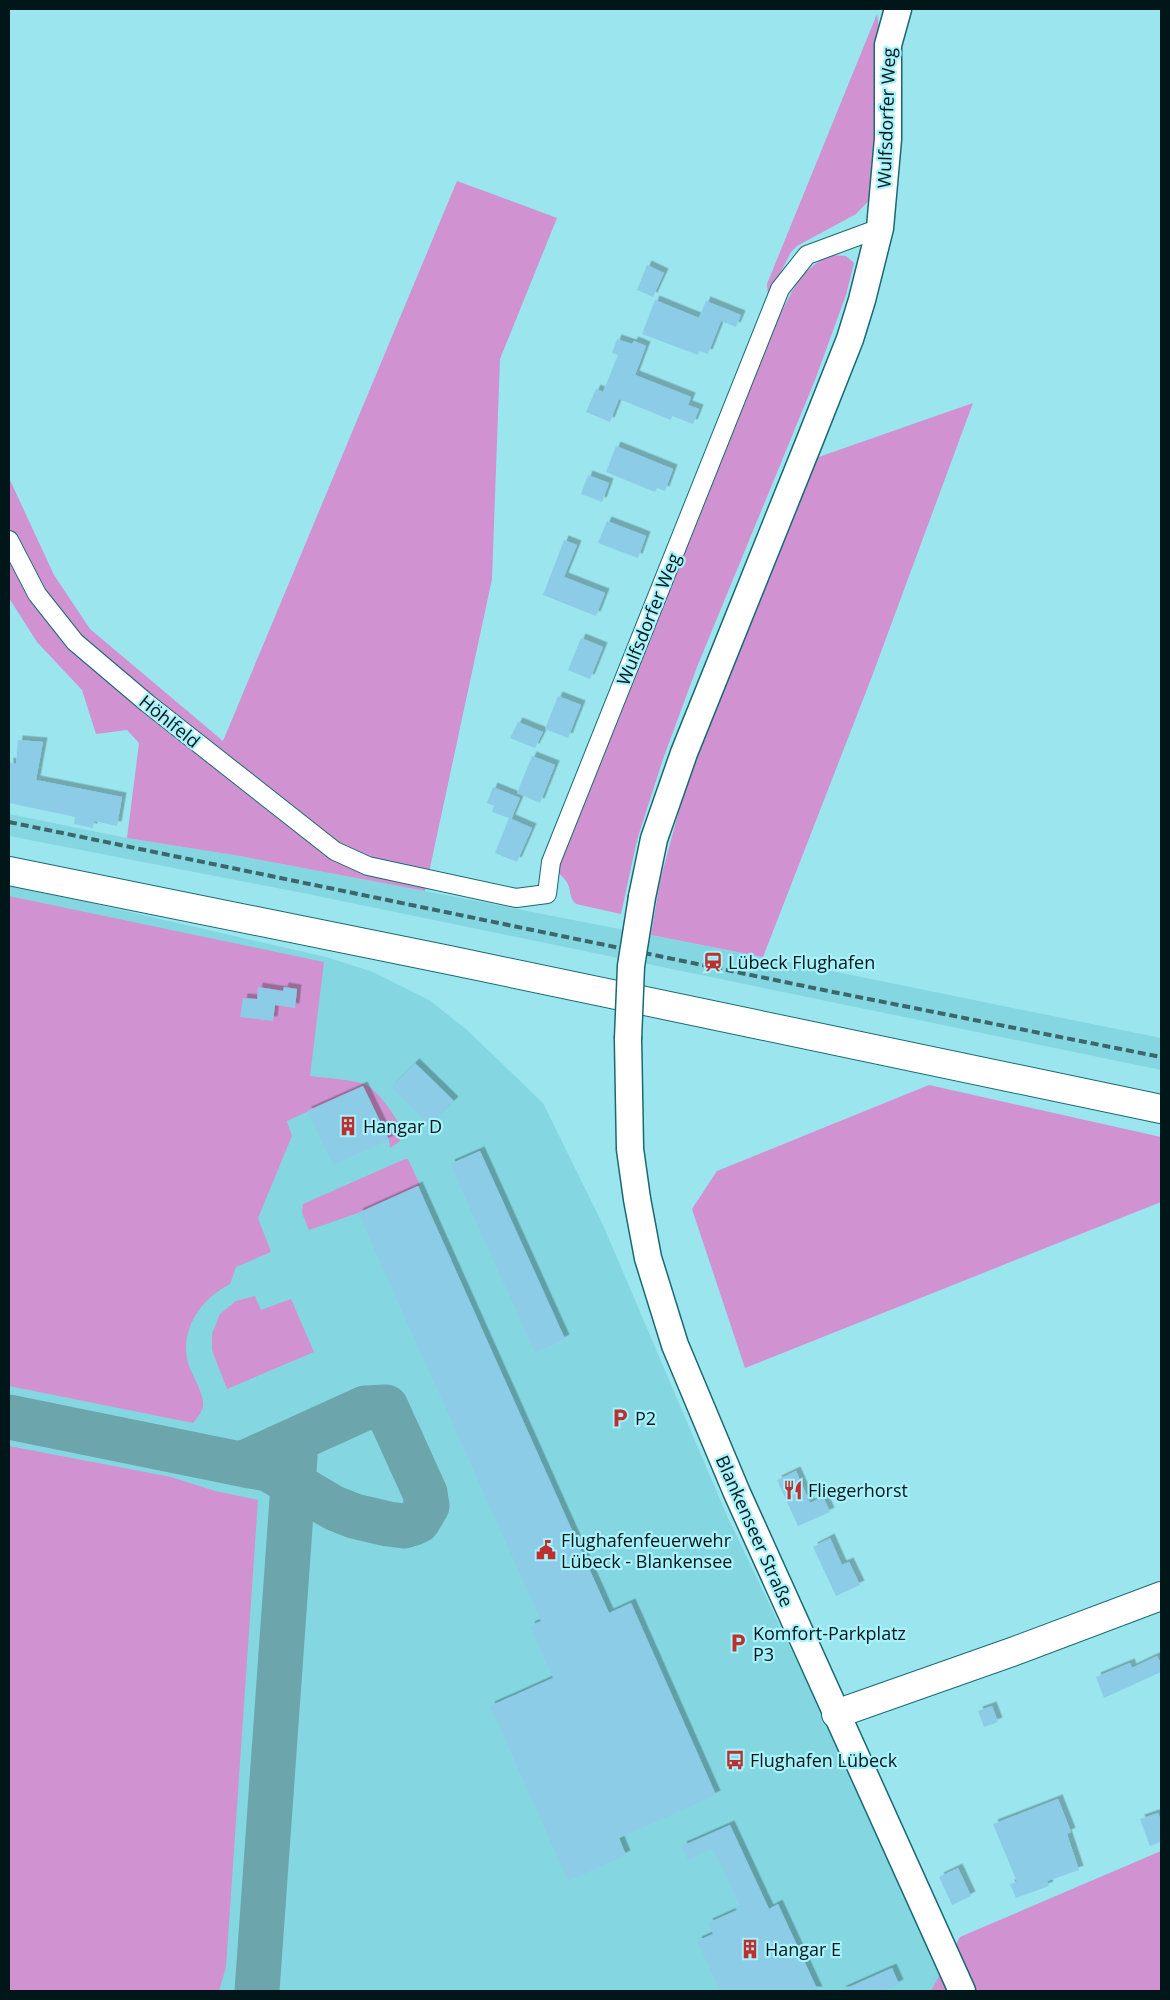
<svg xmlns="http://www.w3.org/2000/svg" width="1170" height="2000" font-family="'Open Sans',sans-serif">
<style>
.built{fill:#84d7e1}
.green{fill:#d092d1}
.lines{fill:none;stroke-linecap:round;stroke-linejoin:round}
.taxiway{stroke:#6ca6ac;stroke-width:45}
.building{fill:#8dcce6;filter:url(#shadow)}
.street-casing{stroke:#1a6972;stroke-width:20}
.secondary-casing{stroke:#1a6972;stroke-width:29}
.primary-casing{stroke:#1a6972;stroke-width:30}
.street{stroke:#fff;stroke-width:18}
.secondary{stroke:#fff;stroke-width:26}
.primary{stroke:#fff;stroke-width:28}
.rail{stroke:#3c666b;stroke-width:4;stroke-dasharray:8 4;stroke-linecap:butt}
.secondary-bridge-casing{stroke:#1a6972;stroke-width:29;stroke-linecap:butt}
.secondary-bridge{stroke:#fff;stroke-width:26}
.labels{text-anchor:middle;dominant-baseline:central;stroke-width:4.5;stroke-linejoin:round;paint-order:stroke}
.street-label{font-size:18px;fill:#011619;stroke:#a8f2fb}
.poi-label{font-size:18px;fill:#011619;stroke:#a8f2fb;text-anchor:start}
</style>
<defs>
<filter id="shadow"><feDropShadow dx="4.5" dy="-4.5" stdDeviation="0" flood-color="#0004"/></filter>
</defs>
<rect width="100%" height="100%" fill="#9be5ee"/>
<!-- built -->
<g class="built">
<polygon points="9,814 127,838 240,856 425,891 763,957 1161,1038 1161,1070 308,894 9,836"/>
<polygon points="9,886 82,901 326,957 373,972 429,1000 466,1029 543,1103 603,1225 728,1518 837,1745 946,1991 9,1991"/>
</g>
<!-- green -->
<g class="green">
<polygon points="877,14 881,43 877,192 856,214 797,246 791,252 768,297 767,284"/>
<polygon points="457,181 557,218 500,359 492,579 425,891 240,856 127,838 139,743 127,730 96,734 82,690 37,642 9,598 9,478 54,575 90,629 223,741"/>
<path d="M 831,255 L 846,256 L 854,263 L 846,295 L 815,380 L 697,667 L 663,759 L 637,840 L 621,914 L 576,904 C 568,897 572,889 566,881 C 562,875 558,875 556,867 L 777,321 C 793,290 799,270 831,255 Z"/>
<polygon points="973,403 871,679 763,957 651,935 660,881 696,748 813,459"/>
<path d="M 9,896 L 324,962 L 310,1076 C 327,1078 347,1079 364,1084 C 375,1087 396,1116 401,1128 C 403,1133 401,1137 399,1142 L 390,1148 L 389,1140 L 363,1086 L 287,1121 L 292,1136 L 258,1218 L 271,1252 L 236,1267 L 230,1284 C 200,1299 178,1332 189,1366 C 193,1376 203,1393 203,1403 C 204,1410 198,1417 193,1423 L 9,1386 Z"/>
<polygon points="929,1085 1161,1137 1161,1202 745,1368 692,1209 717,1171"/>
<polygon points="405,1159 408,1159 420,1185 358,1213 309,1230 302,1213 303,1204"/>
<polygon points="255,1296 261,1310 291,1299 314,1352 227,1389 212,1350 212,1334 220,1314 236,1301"/>
<polygon points="9,1446 171,1477 215,1491 258,1500 226,1967 219,1991 9,1991"/>
<polygon points="1161,1851 1161,1991 931,1991 960,1937"/>
</g>
<g class="lines">
<!-- taxiway -->
<g class="taxiway">
<polyline points="9,1417 245,1465 268,1469 334,1508 354,1516 388,1524 404,1526 414,1523 418,1521 427,1506 425,1493 386,1407 365,1408 246,1462 237,1463"/>
<polyline points="257,1991 295,1457"/>
</g>
</g>
<!-- building -->
<g class="building">
<polygon points="647,265 664,273 653,297 637,290"/>
<polygon points="655,300 699,318 706,301 741,315 736,327 721,321 708,354 699,351 698,355 642,334"/>
<polygon points="617,339 632,344 634,341 646,346 635,375 691,397 688,405 699,409 693,424 672,416 671,420 619,399 610,422 586,412 596,389 603,392 618,355 612,353"/>
<polygon points="616,446 673,469 665,491 657,488 655,492 606,472"/>
<polygon points="588,475 609,483 602,502 581,494"/>
<polygon points="607,521 646,536 638,558 598,543"/>
<polygon points="564,540 577,545 564,577 605,593 596,616 543,595"/>
<polygon points="581,638 603,647 590,679 568,670"/>
<polygon points="558,696 581,705 568,738 545,729"/>
<polygon points="518,722 543,732 535,748 510,738"/>
<polygon points="18,740 43,742 36,780 122,797 117,826 94,821 93,828 74,824 75,817 9,803 9,762 16,764"/>
<polygon points="532,756 555,765 540,803 517,793"/>
<polygon points="493,787 520,798 511,819 509,818 532,828 517,862 495,853 509,818 492,812 494,806 487,803"/>
<polygon points="258,987 283,991 284,987 297,989 295,1008 275,1005 273,1021 240,1017 243,998 257,999"/>
<polygon points="415,1063 454,1101 429,1125 391,1087"/>
<polygon points="363,1086 389,1140 333,1165 307,1111"/>
<polygon points="480,1151 565,1339 535,1353 450,1164"/>
<polygon points="418,1186 609,1613 631,1603 716,1795 619,1838 626,1855 568,1881 490,1706 553,1678 530,1626 541,1621 358,1213"/>
<polygon points="796,1471 810,1503 823,1497 830,1512 798,1526 777,1480"/>
<polygon points="830,1538 842,1565 849,1562 860,1585 836,1596 813,1547"/>
<polygon points="1157,1656 1161,1664 1161,1672 1104,1698 1096,1677 1130,1663 1132,1668"/>
<polygon points="992,1706 998,1722 984,1727 978,1711"/>
<polygon points="1058,1799 1071,1832 1067,1834 1079,1870 1047,1881 1049,1886 1016,1898 1010,1884 1017,1882 993,1824"/>
<polygon points="1158,1813 1161,1821 1161,1842 1150,1846 1140,1819"/>
<polygon points="730,1825 769,1909 778,1904 818,1991 720,1991 697,1941 713,1934 708,1923 737,1910 735,1907 740,1906 713,1849 688,1860 682,1846"/>
<polygon points="958,1868 971,1896 952,1905 939,1877"/>
<polygon points="892,1968 899,1984 883,1991 840,1991"/>
</g>
<g class="lines">
<defs>
<polyline id="street" points="9,540 37,594 75,642 147,703 335,851 368,866 516,898 547,894 551,862 780,289 807,255 880,228"/>
<g id="secondary">
<polyline points="642,897 654,839 684,753 810,440 850,339 862,300 880,228 888,139 888,45 898,9"/>
<polyline points="628,1039 630,1149 637,1199 648,1258 675,1345 737,1493 962,1991"/>
</g>
<g id="primary">
<polyline points="9,871 449,960 1161,1109"/>
<polyline points="836,1714 1012,1652 1161,1596"/>
</g>
</defs>
<!-- street casing -->
<use href="#street" class="street-casing"/>
<!-- secondary casing -->
<use href="#secondary" class="secondary-casing"/>
<!-- primary casing -->
<use href="#primary" class="primary-casing"/>
<!-- street -->
<use href="#street" class="street"/>
<!-- secondary -->
<use href="#secondary" class="secondary"/>
<!-- primary -->
<use href="#primary" class="primary"/>
<!-- rail -->
<polyline class="rail" points="9,822 838,993 1161,1057"/>
<defs>
<polyline id="secondary-bridge" points="628,1039 631,966 642,897"/>
</defs>
<!-- secondary-bridge casing -->
<use href="#secondary-bridge" class="secondary-bridge-casing"/>
<!-- secondary-bridge -->
<use href="#secondary-bridge" class="secondary-bridge"/>
</g>
<!-- icons -->
<defs>
<symbol id="station-bare" viewBox="-9 -9 18 18"><path d="M-3-6H3Q5-6 5-4V2Q5 4 3 4L4.5 6H3L1.5 4h-3L-3 6H-4.5L-3 4Q-5 4-5 2V-4Q-5-6-3-6ZM-3.5-4v3h7v-3ZM-3.5 1v1.5H-2V1ZM2 1v1.5H3.5V1Z" fill="#be302f" stroke="#a8f2fb" stroke-width="2.5" paint-order="stroke"/></symbol>
<symbol id="building-bare" viewBox="-9 -9 18 18"><path d="M-4-6H4V6H1V3H-1V6H-4ZM-2.5-4.3h1.7v1.8h-1.7ZM.8-4.3h1.7v1.8H.8ZM-2.5-1h1.7V.8h-1.7ZM.8-1h1.7V.8H.8Z" fill="#be302f" stroke="#a8f2fb" stroke-width="2.5" paint-order="stroke"/></symbol>
<symbol id="parking-bare" viewBox="-9 -9 18 18"><path d="M-3.5-5.5H1a3.5 3.5 0 0 1 0 7H-1V5.5H-3.5ZM-1-3.4V-.6H.8a1.4 1.4 0 0 0 0-2.8Z" fill="#be302f" stroke="#a8f2fb" stroke-width="2.5" paint-order="stroke"/></symbol>
<symbol id="restaurant-bare" viewBox="-9 -9 18 18"><path d="M-5-6h1v4h1v-4h1v4h1v-4h1v5L-1.5 .5V6h-2V.5L-5-1ZM5-6V6H3V1.5H1.5Q1.5-4 5-6Z" fill="#be302f" stroke="#a8f2fb" stroke-width="2.5" paint-order="stroke"/></symbol>
<symbol id="civic-bare" viewBox="-9 -9 18 18"><path d="M-.6-6.5H3V-4.5H.6V-3L4-1V1h2V6H-6V1h2V-1L-.6-3ZM-1.2 2.5V6h2.4V2.5Z" fill="#be302f" stroke="#a8f2fb" stroke-width="2.5" paint-order="stroke"/></symbol>
<symbol id="bus-bare" viewBox="-9 -9 18 18"><path d="M-5-6H5V4H4V6H2V4H-2V6H-4V4H-5ZM-3.5-4V0h7V-4ZM-3.5 1.2v1.5H-2V1.2ZM2 1.2v1.5H3.5V1.2Z" fill="#be302f" stroke="#a8f2fb" stroke-width="2.5" paint-order="stroke"/></symbol>
</defs>
<g fill-rule="evenodd">
<use href="#station-bare" x="699" y="948" width="28" height="28"/>
<use href="#building-bare" x="334" y="1112" width="28" height="28"/>
<use href="#parking-bare" x="606" y="1404" width="28" height="28"/>
<use href="#restaurant-bare" x="779" y="1476" width="28" height="28"/>
<use href="#civic-bare" x="532" y="1536" width="28" height="28"/>
<use href="#parking-bare" x="724" y="1629" width="28" height="28"/>
<use href="#bus-bare" x="721" y="1746" width="28" height="28"/>
<use href="#building-bare" x="736" y="1935" width="28" height="28"/>
</g>
<g class="labels">
<!-- street labels -->
<g class="street-label">
<text transform="translate(886 118) rotate(-88)">Wulfsdorfer Weg</text>
<text transform="translate(648 619) rotate(-68)">Wulfsdorfer Weg</text>
<text transform="translate(170 721) rotate(39)">Höhlfeld</text>
<text transform="translate(755 1531) rotate(66)">Blankenseer Straße</text>
</g>
<!-- poi labels -->
<g class="poi-label">
<text x="728" y="962">Lübeck Flughafen</text>
<text x="363" y="1126">Hangar D</text>
<text x="635" y="1418">P2</text>
<text x="808" y="1490">Fliegerhorst</text>
<text x="561" y="1540">Flughafenfeuerwehr<tspan x="561" dy="21">Lübeck - Blankensee</tspan></text>
<text x="753" y="1633">Komfort-Parkplatz<tspan x="753" dy="21">P3</tspan></text>
<text x="750" y="1760">Flughafen Lübeck</text>
<text x="765" y="1949">Hangar E</text>
</g>
</g>
<!-- border -->
<rect width="1170" height="2000" fill="none" stroke="#011619" stroke-width="20"/>
</svg>
